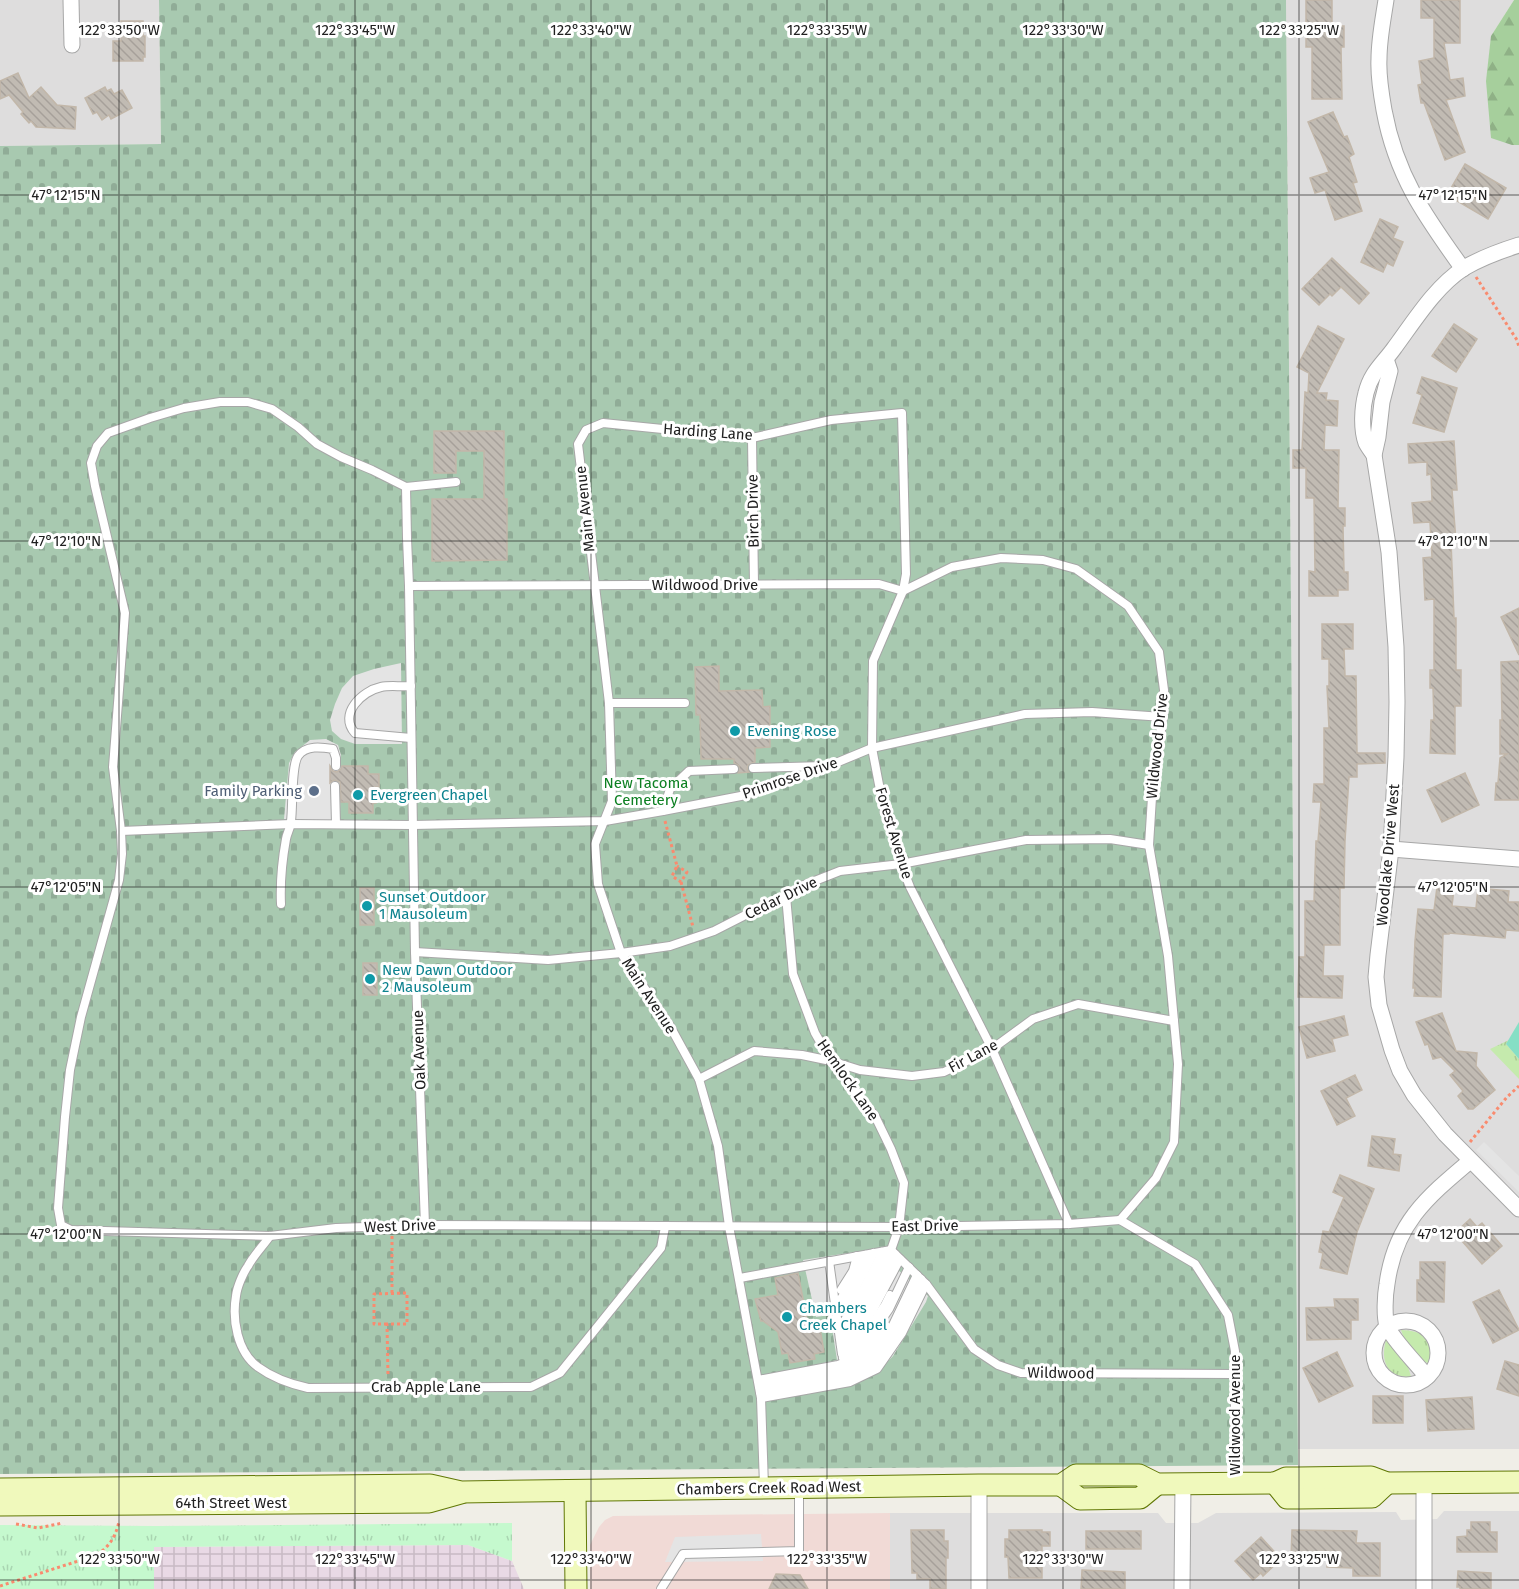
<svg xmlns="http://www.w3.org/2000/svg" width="1519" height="1589" font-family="'Fira Sans',sans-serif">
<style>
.residential{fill:#dedddd}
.commercial{fill:#f1dad6}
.industrial{fill:url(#industrial-grid)}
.grass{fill:url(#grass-tufts)}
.forest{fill:url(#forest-firs)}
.cemetery{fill:url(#cemetery-stones)}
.park{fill:url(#park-tufts)}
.pitch{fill:#86dfc5}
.parking{fill:#e4e4e4}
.building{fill:url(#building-back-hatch);stroke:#c2b7a9;stroke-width:1.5}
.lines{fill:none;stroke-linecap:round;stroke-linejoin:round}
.lane-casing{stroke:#a7a7a7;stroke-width:10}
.street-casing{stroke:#a7a7a7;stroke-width:17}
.secondary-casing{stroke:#617806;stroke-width:23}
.path{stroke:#f98b6f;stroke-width:3;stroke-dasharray:3 3;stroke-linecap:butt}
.lane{stroke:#fff;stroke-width:8}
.street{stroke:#fff;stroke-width:15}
.secondary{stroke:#f0f9bc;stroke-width:21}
.ticks{fill:none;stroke:#202020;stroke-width:1.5;stroke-opacity:0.45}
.culture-dot{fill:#0f9aa8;stroke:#fff;stroke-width:2}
.service-dot{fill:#5c6f8a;stroke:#fff;stroke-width:2}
.labels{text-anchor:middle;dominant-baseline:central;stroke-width:6;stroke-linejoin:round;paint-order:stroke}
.street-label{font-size:15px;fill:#202020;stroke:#fff}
.culture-label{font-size:15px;fill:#0d838f;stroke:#fff;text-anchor:start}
.park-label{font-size:15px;fill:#0d8022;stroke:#fff}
.service-label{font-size:15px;fill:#4e5e75;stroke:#fff;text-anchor:end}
.ticks-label{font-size:15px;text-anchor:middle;fill:#202020;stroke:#fff;stroke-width:6;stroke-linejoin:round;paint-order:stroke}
</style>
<defs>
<pattern id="industrial-grid" width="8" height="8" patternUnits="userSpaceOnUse" patternTransform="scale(1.5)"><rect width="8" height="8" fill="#e9d9e5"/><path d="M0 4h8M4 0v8" fill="none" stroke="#c8bac4"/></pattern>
<pattern id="grass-tufts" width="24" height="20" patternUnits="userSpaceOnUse" patternTransform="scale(1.5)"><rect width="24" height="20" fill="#c5eaad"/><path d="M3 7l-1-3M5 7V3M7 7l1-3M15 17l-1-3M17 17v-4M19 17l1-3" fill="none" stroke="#a9c895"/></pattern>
<pattern id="forest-firs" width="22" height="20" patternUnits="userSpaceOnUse" patternTransform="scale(1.5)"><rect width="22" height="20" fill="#a6cf9c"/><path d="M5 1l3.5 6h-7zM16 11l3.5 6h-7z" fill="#8fb186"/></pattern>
<pattern id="cemetery-stones" width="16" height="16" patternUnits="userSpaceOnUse" patternTransform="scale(1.5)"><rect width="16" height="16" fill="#a8c9b0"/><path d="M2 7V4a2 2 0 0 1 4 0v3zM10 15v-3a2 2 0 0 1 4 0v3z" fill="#90ac97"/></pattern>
<pattern id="park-tufts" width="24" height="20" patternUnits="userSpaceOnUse" patternTransform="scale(1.5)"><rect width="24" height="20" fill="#c5f9ce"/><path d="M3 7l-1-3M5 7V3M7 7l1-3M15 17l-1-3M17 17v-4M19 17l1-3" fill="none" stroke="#a9d5b1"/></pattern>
<pattern id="building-back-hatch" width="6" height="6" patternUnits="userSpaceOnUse" patternTransform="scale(1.5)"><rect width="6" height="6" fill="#c1bbb3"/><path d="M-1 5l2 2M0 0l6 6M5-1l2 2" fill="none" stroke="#a6a09a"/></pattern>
</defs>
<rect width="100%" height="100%" fill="#f0eee7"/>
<!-- residential -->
<g class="residential">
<polygon points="0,0 159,0 161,144 0,146"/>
<polygon points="1286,0 1514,0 1491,36 1519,123 1519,1449 1298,1449"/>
<polygon points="1444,1511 1519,1511 1519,1589 890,1589 890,1513 1158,1513 1166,1523 1198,1523 1216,1513 1396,1512 1401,1520 1437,1519"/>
</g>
<!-- commercial -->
<polygon class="commercial" points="890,1513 890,1589 590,1589 590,1545 599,1527 605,1520 613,1516"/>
<!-- industrial -->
<polygon class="industrial" points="468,1545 512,1561 524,1589 154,1589 153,1547"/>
<!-- grass -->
<g class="grass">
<polygon points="1509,1040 1506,1044 1519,1059 1519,1079 1490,1049"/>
<path d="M 1401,1330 C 1423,1330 1437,1341 1429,1364 C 1416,1358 1405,1343 1401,1330 Z"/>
<path d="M 1386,1340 C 1398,1348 1408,1362 1411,1377 C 1387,1378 1380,1361 1386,1340 Z"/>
</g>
<!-- forest -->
<polygon class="forest" points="1514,0 1519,0 1519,145 1512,145 1491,138 1486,81 1491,36"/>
<!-- cemetery -->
<polygon class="cemetery" points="159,0 1286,0 1298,1465 0,1474 0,146 161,144"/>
<!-- park -->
<polygon class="park" points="512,1523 512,1561 468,1545 154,1547 154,1589 0,1589 0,1525 156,1526"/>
<!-- pitch -->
<polygon class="pitch" points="1519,1022 1519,1059 1506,1044"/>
<!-- parking -->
<g class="parking">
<polygon points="401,663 402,744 355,744 341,739 332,731 330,720 335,704 342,688 353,676 374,669"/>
<polygon points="326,739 338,745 341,755 340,821 284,819 289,763 295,752 310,740"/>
<polygon points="1484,1142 1519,1176 1519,1192 1476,1150"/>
<polygon points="874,1249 928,1296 926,1302 893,1356 877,1373 854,1384 777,1400 774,1374 837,1360 830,1315 816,1317 803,1260"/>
<polygon points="761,1534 763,1561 665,1562 675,1537"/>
</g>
<!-- building -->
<g class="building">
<polygon points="1306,0 1332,0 1332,26 1344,26 1344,47 1341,47 1342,99 1312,99 1312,47 1306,47"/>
<polygon points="1421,0 1460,0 1460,43 1444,43 1450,80 1463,78 1465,96 1446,100 1465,152 1445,160 1424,103 1421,103 1418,85 1422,84 1419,61 1434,58 1434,18 1421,18"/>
<polygon points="121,21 143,21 143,36 145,36 145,57 143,57 143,61 113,61 113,41 121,41"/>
<polygon points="18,73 29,98 41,87 57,105 76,107 75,129 36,127 31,121 29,123 21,114 23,112 9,95 0,99 0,81"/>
<polygon points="105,87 107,91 111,89 114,94 122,90 132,108 111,119 109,115 102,120 97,112 93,114 85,98"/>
<polygon points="1333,112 1344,137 1347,136 1354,154 1349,157 1357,182 1353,183 1362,211 1335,220 1325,190 1315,193 1310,178 1329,172 1308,122"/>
<polygon points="1465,164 1506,188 1488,219 1447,195"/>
<polygon points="1380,219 1398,227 1393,238 1403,242 1393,266 1387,263 1383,272 1361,262"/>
<polygon points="1332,258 1369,293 1359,304 1341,287 1332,296 1330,294 1319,305 1302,289"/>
<polygon points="1454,324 1477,339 1456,372 1432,356"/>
<polygon points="1318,326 1344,339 1317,393 1327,393 1326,400 1338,401 1337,426 1325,425 1324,450 1339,450 1338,508 1345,508 1345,526 1343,526 1344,572 1348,572 1348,590 1338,590 1338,596 1309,596 1309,571 1315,572 1314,498 1306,498 1306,468 1293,468 1293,450 1302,450 1305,392 1308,393 1309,373 1297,367"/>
<polygon points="1422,377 1457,388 1444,432 1413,423 1422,395 1417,393"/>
<polygon points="434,431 504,431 504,499 507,499 507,560 432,561 432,499 484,499 484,451 456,451 456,473 434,473"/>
<polygon points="1454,441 1457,490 1452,490 1456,541 1451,541 1454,618 1456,618 1456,670 1461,670 1461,706 1455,706 1455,754 1430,753 1431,720 1434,720 1433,688 1430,688 1430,670 1434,670 1434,599 1425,600 1423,558 1432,557 1430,522 1414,523 1412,503 1432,501 1431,474 1427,475 1427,462 1409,463 1408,444"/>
<polygon points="1519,608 1519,655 1501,617"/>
<polygon points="1322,624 1353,624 1353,649 1344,649 1345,676 1356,676 1357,753 1385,753 1385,763 1357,764 1357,777 1349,777 1345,841 1344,888 1340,888 1340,945 1324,945 1323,976 1343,976 1342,998 1298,997 1299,957 1305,957 1305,901 1314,901 1316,841 1318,841 1321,802 1313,802 1314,784 1324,784 1324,728 1329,728 1327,686 1329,686 1329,659 1322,659"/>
<polygon points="1519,661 1519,800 1495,800 1496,783 1498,783 1500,758 1507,754 1500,754 1500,720 1502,720 1501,662"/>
<polygon points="719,666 719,691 762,690 763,707 770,706 770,747 755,748 755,762 748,765 747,769 749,772 738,773 739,766 734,763 734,759 701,759 700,715 696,715 695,667"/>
<polygon points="330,766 333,771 337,772 341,769 342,766 368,766 368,774 379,774 379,787 376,787 376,803 373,803 373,813 349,813 349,802 341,802 340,782 334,780 330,783"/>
<polygon points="1465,773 1479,805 1442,822 1427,790"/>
<polygon points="1437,887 1454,889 1452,906 1476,908 1478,888 1509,891 1508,902 1519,902 1519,931 1506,930 1505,938 1449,933 1449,934 1443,934 1441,997 1414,996 1415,988 1413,988 1415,941 1418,909 1434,910"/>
<rect x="360" y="888" width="14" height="37"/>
<rect x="363" y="963" width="14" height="32"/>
<polygon points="1442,1013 1456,1051 1477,1053 1476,1066 1495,1090 1473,1109 1468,1109 1458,1096 1463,1091 1450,1075 1455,1071 1441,1057 1433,1059 1428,1044 1425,1045 1416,1022"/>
<polygon points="1344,1016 1348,1035 1332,1039 1335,1051 1307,1058 1299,1027"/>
<polygon points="1355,1075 1362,1090 1346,1098 1355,1116 1337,1125 1321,1091"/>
<polygon points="1372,1136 1395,1139 1393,1154 1401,1155 1399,1171 1368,1166"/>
<polygon points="1340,1175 1374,1189 1357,1232 1347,1274 1320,1268 1323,1253 1319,1252 1323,1231 1329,1232 1344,1197 1333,1192"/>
<polygon points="1470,1219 1477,1227 1482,1223 1502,1246 1482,1264 1461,1240 1464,1238 1457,1231"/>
<polygon points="1420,1262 1445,1262 1444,1302 1417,1301 1417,1280 1420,1280"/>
<polygon points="798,1273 809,1330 820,1328 824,1352 814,1354 815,1359 790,1363 788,1353 782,1354 778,1332 763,1321 761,1321 755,1299 778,1295 775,1278"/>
<polygon points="1499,1290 1519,1330 1493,1343 1473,1302"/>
<polygon points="1334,1299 1358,1299 1358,1320 1351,1320 1351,1339 1307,1340 1306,1308 1335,1307"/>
<polygon points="1337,1352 1353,1386 1319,1402 1303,1368"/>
<polygon points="1505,1361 1519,1365 1519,1396 1497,1389"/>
<rect x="1373" y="1396" width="30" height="27"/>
<polygon points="1472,1397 1474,1429 1428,1431 1426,1400"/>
<polygon points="1471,1522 1490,1522 1490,1532 1497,1532 1497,1552 1457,1552 1457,1537 1467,1536 1467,1530 1471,1530"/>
<polygon points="911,1530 944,1530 944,1541 948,1541 948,1558 946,1558 946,1589 930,1589 930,1579 917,1579 917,1573 912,1573"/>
<polygon points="1009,1530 1042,1530 1042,1532 1050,1532 1050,1546 1042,1546 1042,1578 1009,1578 1008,1557 1005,1557 1005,1539 1009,1539"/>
<polygon points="1292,1530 1357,1531 1356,1543 1380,1543 1380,1576 1353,1576 1353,1568 1327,1567 1327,1560 1291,1559"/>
<rect x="1086" y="1531" width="55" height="18"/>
<polygon points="1261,1537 1281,1559 1263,1576 1261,1573 1253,1580 1235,1561"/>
<polygon points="1082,1570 1125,1572 1125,1589 1081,1589"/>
<polygon points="1458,1571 1491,1573 1491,1589 1460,1589 1460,1587 1457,1587"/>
<polygon points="776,1574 800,1575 808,1589 769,1589"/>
</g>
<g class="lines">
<defs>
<g id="lane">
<polyline points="752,438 754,585"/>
<polyline points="456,482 406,487 372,470 341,457 317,444 298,427 272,409 248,402 220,402 184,408 150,418 108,433 97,446 91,463 95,486 125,613 113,767 121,831 122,854 119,880 81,1017 70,1070 65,1117 58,1208 61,1225 71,1230 270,1236 336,1228 425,1225 899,1227 1069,1224 1120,1220"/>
<polyline points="406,487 407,538 409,586 415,952 425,1225"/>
<polyline points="409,586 879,584 903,591 952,567 1001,558 1043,560 1076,569 1128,606 1159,652 1164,690 1163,717 1153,781 1149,845 1168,956 1174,1021 1178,1064 1174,1142 1156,1178 1120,1220"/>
<path d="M 411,686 C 401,687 390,685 381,687 C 362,691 338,714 355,733 L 411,738"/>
<polyline points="609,703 685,703"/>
<polyline points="753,768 824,766"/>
<polyline points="335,786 336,824"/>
<polyline points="663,811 670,789 689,771 734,769"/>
<polyline points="121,831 291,824 413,825 605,821 663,811 746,795 831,765 872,748 1025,714 1092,712 1163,717"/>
<polyline points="786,896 793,974 815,1033 831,1061 875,1116 891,1149 904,1183 899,1227 891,1250 863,1303 847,1329 840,1332"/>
<path d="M 281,904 C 280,882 282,861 286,839 C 287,833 291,827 291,821 C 293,807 291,766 298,756 C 306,745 321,747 333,749 L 336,758 L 336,766"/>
<polyline points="415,952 548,960 621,953 670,946 714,931 769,903 786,896 802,886 840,871 901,864 1026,840 1110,839 1149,845"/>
<polyline points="699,1079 754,1051 802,1055 831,1061 860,1070 912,1076 944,1072 992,1049 1033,1019 1078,1004 1174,1021"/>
<polyline points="1120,1220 1195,1264 1228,1315 1235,1351 1235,1483"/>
<path d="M 270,1236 C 263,1246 254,1255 248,1266 C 243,1273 237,1287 236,1296 C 232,1319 237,1352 258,1367 C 273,1378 290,1384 308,1388 L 531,1387 L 560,1373 L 661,1248 L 665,1227"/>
<polyline points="891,1250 926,1284 974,1349 998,1365 1021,1373 1235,1374"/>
<polyline points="829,1261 842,1354"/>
<polyline points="740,1278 891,1250"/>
<polyline points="841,1290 853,1271 857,1256"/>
<polyline points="836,1306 857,1275 866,1255"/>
<polyline points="837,1314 852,1295 874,1253"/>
<path d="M 838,1324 L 843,1323 C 858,1300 870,1277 882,1252"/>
<polyline points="840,1338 850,1333 867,1307 895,1254"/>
<polyline points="841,1345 853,1339 873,1310 900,1259"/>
<polyline points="842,1351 857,1345 885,1305 890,1295"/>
<polyline points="843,1358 860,1351 889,1309 909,1267"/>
<polyline points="758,1380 838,1365 864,1355 886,1326"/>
<polyline points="759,1386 842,1371 868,1360 893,1325 917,1275"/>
<polyline points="760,1392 846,1376 872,1364 901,1322 921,1279"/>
<polyline points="761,1398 850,1382 877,1369 902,1333 926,1284"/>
<polyline points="764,1486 761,1398 729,1226 718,1146 699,1079 670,1026 621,953 598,884 595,844 612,801 609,703 578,444 586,430 603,423 752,438 831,420 902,413 906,574 903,591 873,661 872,748 881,795 901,864 910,887 992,1049 1069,1224"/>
<polyline points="661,1589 683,1554 799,1551 799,1489"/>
</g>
<g id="street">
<polyline points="71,0 72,45"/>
<path d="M 1386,0 C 1383,20 1379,39 1379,59 C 1378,76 1381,93 1384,110 C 1396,176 1425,216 1463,269"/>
<polyline points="1386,359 1390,371 1382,402 1378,437 1374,455 1389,552 1396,647 1397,702 1396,757 1391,849 1378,955 1376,977 1379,1005 1392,1050 1400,1071 1414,1095 1445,1134 1519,1209"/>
<path d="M 1374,455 C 1371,451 1368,447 1366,443 C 1361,429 1362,408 1366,393 C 1371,372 1383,364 1395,347 C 1415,320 1435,287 1464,268 C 1481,258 1500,251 1519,245"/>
<polyline points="1391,849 1519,859"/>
<circle cx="1406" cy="1353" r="32"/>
<path d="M 1427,1377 C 1418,1365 1392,1339 1387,1326 C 1384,1316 1385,1295 1387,1284 C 1395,1224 1426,1198 1470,1161"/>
<polyline points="1424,1483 1424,1589"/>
<polyline points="979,1589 979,1485"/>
<polyline points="1182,1589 1183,1484"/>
</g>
<g id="secondary">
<polyline points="1275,1483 1287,1498 1299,1498 1372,1497 1387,1483"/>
<polyline points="1061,1485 1080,1499 1140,1498 1157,1484"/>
<polyline points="0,1489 430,1485 461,1492 979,1485 1061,1485 1076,1475 1139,1475 1157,1484 1275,1483 1286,1478 1298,1478 1371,1477 1387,1483 1519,1482"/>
<polyline points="575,1491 576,1589"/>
<polyline points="0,1505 429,1502 461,1493"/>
</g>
</defs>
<!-- lane casing -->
<use href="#lane" class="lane-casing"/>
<!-- street casing -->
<use href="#street" class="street-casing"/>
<!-- secondary casing -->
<use href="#secondary" class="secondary-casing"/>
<!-- path -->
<g class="path">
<polyline points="1476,277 1517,340 1519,347"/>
<polyline points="665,821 677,866 672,876 681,882 687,872 677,866"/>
<polyline points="681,882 693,927"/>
<polyline points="1470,1142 1507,1097 1519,1086"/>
<polyline points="392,1293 392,1235"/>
<polyline points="387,1324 374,1324 374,1294 407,1293 407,1324 387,1324 388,1376"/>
<polyline points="16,1524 38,1528 63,1523"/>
<path d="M 0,1586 L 94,1556 C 108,1549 116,1537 119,1521"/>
</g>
<!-- lane -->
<use href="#lane" class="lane"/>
<!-- street -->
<use href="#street" class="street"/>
<!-- secondary -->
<use href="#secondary" class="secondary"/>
</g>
<!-- ticks -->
<path class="ticks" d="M 119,0 L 119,1589M 355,0 L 355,1589M 591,0 L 591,1589M 827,0 L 827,1589M 1063,0 L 1063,1589M 1299,0 L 1299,1589M 0,195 L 1519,195M 0,541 L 1519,541M 0,887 L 1519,887M 0,1234 L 1519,1234M 0,1580 L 1519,1580"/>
<!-- markers -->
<g class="culture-dot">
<circle cx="735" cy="731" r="6"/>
<circle cx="358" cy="795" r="6"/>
<circle cx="367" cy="906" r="6"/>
<circle cx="370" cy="979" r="6"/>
<circle cx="787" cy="1317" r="6"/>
</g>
<circle class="service-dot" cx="314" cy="791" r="6"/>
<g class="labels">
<!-- street labels -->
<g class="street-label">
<text transform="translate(708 432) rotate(4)">Harding Lane</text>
<text transform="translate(585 509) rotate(-96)">Main Avenue</text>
<text transform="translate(753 511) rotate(-91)">Birch Drive</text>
<text x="705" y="585">Wildwood Drive</text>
<text transform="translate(1157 746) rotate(-84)">Wildwood Drive</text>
<text transform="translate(790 778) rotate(-19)">Primrose Drive</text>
<text transform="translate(894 833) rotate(73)">Forest Avenue</text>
<text transform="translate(1388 855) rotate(-85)">Woodlake Drive West</text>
<text transform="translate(781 898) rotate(-26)">Cedar Drive</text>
<text transform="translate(649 996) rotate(57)">Main Avenue</text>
<text transform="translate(419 1050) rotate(-92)">Oak Avenue</text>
<text transform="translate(973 1056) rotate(-28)">Fir Lane</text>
<text transform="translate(848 1080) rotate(55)">Hemlock Lane</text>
<text transform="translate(400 1226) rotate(-2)">West Drive</text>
<text transform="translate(925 1226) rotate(-1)">East Drive</text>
<text transform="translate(1061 1373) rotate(1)">Wildwood</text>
<text x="426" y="1387">Crab Apple Lane</text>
<text transform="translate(1235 1415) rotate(-90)">Wildwood Avenue</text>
<text transform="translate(769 1488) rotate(-1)">Chambers Creek Road West</text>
<text x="231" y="1503">64th Street West</text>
</g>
<!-- culture labels -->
<g class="culture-label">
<text x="747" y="731">Evening Rose</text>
<text x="370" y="795">Evergreen Chapel</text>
<text x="379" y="897">Sunset Outdoor<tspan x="379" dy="17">1 Mausoleum</tspan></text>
<text x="382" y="970">New Dawn Outdoor<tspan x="382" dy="17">2 Mausoleum</tspan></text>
<text x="799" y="1308">Chambers<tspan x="799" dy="17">Creek Chapel</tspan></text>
</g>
<!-- park labels -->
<g class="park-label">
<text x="646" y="783">New Tacoma<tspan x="646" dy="17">Cemetery</tspan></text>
</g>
<!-- service labels -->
<g class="service-label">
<text x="302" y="791">Family Parking</text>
</g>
</g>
<g class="ticks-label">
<text x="119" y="35">122°33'50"W</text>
<text x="355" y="35">122°33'45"W</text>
<text x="591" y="35">122°33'40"W</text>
<text x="827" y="35">122°33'35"W</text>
<text x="1063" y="35">122°33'30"W</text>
<text x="1299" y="35">122°33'25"W</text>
<text x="66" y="200">47°12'15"N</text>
<text x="1453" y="200">47°12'15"N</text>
<text x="66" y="546">47°12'10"N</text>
<text x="1453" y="546">47°12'10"N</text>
<text x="66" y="892">47°12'05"N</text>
<text x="1453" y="892">47°12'05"N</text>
<text x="66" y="1239">47°12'00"N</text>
<text x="1453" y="1239">47°12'00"N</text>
<text x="119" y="1564">122°33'50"W</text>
<text x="355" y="1564">122°33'45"W</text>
<text x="591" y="1564">122°33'40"W</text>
<text x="827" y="1564">122°33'35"W</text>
<text x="1063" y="1564">122°33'30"W</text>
<text x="1299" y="1564">122°33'25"W</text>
</g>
</svg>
